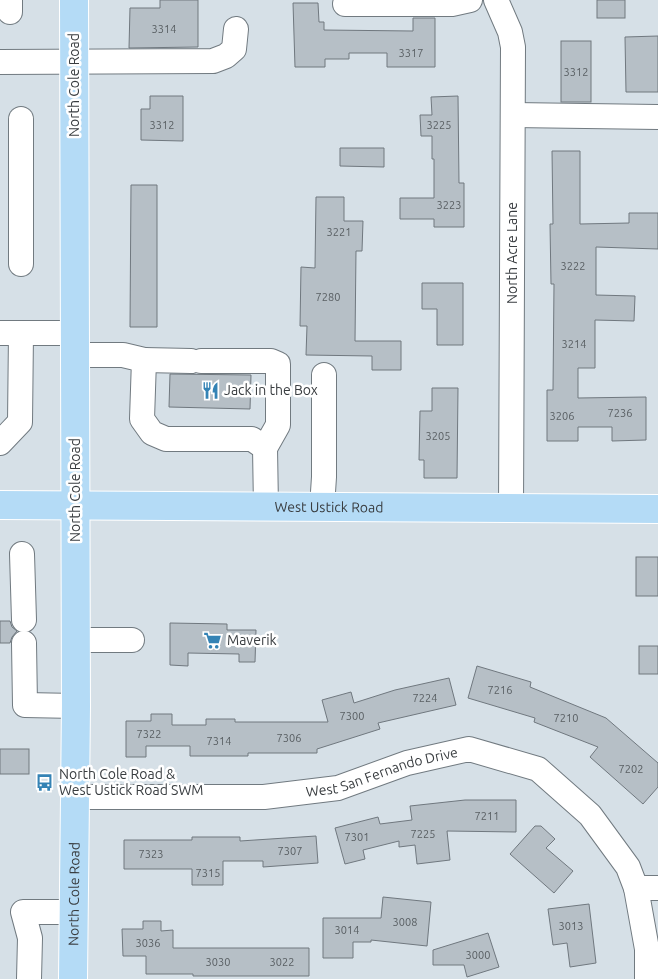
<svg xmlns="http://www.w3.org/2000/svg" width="658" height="979" font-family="Ubuntu,sans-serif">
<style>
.building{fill:#b6bfc6;stroke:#70787f}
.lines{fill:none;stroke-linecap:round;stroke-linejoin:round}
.minor-casing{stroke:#717a80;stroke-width:26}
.major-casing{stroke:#fff;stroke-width:30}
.minor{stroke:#fff;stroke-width:24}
.major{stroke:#b4dbf6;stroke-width:28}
.labels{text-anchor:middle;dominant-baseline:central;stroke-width:5;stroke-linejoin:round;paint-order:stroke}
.number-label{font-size:11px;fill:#585e62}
.street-label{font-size:14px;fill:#393d40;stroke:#fff}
.poi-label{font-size:14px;fill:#393d40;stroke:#fff;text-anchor:start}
</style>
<rect width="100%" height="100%" fill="#d6e0e7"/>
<!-- building -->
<g class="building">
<polygon points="160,0 198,0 198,47 129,48 130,8 160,8"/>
<rect x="597" y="0" width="28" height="18"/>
<polygon points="293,3 318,3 319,22 324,22 324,30 413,31 413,18 435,18 435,67 387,67 387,53 349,53 349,59 325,59 325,67 295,67"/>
<polygon points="658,36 658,92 626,92 625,37"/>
<rect x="561" y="41" width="30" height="61"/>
<polygon points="150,96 183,96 183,141 141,140 141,109 150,109"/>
<polygon points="458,96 459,183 464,183 464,227 434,227 434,219 400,219 400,198 434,198 434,159 432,159 432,136 421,136 420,115 432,115 431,97"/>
<polygon points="340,148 384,148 384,167 340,166"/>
<polygon points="552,151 580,151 580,224 629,223 629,213 658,213 658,249 596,247 596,295 635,296 634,321 595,320 595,368 578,368 578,398 646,397 646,440 612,441 612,427 578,427 578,441 547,441 547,390 553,390 554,284 551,284 550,224 553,224"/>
<polygon points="131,185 157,185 157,327 130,327"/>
<polygon points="316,197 344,197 344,221 363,221 362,251 356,251 355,341 401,341 401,370 372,370 372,356 306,355 307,326 300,326 301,267 315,268"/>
<polygon points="422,283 463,283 463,345 437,345 437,309 422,309"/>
<polygon points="170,374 251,375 250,409 169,407"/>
<polygon points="432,388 458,388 457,478 424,478 424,460 419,460 420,411 432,411"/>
<rect x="636" y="557" width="22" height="39"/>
<polygon points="0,621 10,621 12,627 17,631 12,637 10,643 0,643"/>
<polygon points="170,623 227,624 227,630 256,630 255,662 239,662 239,654 188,653 188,666 170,665"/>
<rect x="639" y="646" width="19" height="28"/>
<polygon points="477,666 531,682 530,687 606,718 658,763 658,787 643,804 590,757 598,747 534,722 535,718 468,698"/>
<polygon points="449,678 456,705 378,723 380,729 317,749 317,753 248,753 248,756 190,756 190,746 146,746 146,757 126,757 126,721 151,721 151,714 172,714 172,725 206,725 206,719 235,719 235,722 328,722 322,700 351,692 354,703 395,690"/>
<rect x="0" y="749" width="29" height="25"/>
<polygon points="465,800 516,800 516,832 447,831 450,860 417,864 415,845 399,847 399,841 363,850 365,859 345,864 335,828 378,817 380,824 412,820 410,806"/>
<polygon points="535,826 541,826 555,839 546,848 573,871 554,893 510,854"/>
<polygon points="316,836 318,863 263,867 263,861 223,861 223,885 192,885 192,869 124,869 124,840 192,840 192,837 240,837 240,841"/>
<polygon points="383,897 431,902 427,946 371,940 371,942 353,942 353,958 323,958 323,918 381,918"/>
<polygon points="589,904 596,963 570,967 567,943 553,945 548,909"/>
<polygon points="143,921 161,921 161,931 173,930 173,948 309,948 309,976 193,976 193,974 146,974 146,956 123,956 122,929 143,929"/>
<polygon points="488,933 499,967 467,977 464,965 433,965 433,950"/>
</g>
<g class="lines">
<defs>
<g id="minor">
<polyline points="496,0 510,32 513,47 511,508"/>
<polyline points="345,4 452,4 470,0"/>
<polyline points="10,12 10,0"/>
<polyline points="0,62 213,61 226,56 234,49 236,29"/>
<polyline points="513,115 658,117"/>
<polyline points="21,119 21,264"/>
<polyline points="0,333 75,333"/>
<polyline points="75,355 123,355 144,360 142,419 152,433 166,439 252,439 265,448 266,507"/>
<polyline points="144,360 191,361"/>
<polyline points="201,361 271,361 278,364 278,425 265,448"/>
<polyline points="0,443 20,422 21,333"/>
<polyline points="322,507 324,477 324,375"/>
<polyline points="22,554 24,620"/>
<polyline points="76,640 132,640"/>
<polyline points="24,643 25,705 76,706"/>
<path id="s1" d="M 75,797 L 264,797 L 338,788 L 407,763 L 469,749 L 538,769 L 590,815 L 628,867 L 636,888 L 658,888"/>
<polyline points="636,888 647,949 647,979"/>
<polyline points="29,979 30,938 23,912 73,912"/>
</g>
<g id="major">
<path id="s2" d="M 0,505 L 658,509"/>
<path id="s3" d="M 73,979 L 76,706 L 74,0"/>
</g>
</defs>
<!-- minor casing -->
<use href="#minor" class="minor-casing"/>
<!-- major casing -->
<use href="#major" class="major-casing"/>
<!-- minor -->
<use href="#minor" class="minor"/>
<!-- major -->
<use href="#major" class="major"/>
</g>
<!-- icons -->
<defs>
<symbol id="restaurant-bare" viewBox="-9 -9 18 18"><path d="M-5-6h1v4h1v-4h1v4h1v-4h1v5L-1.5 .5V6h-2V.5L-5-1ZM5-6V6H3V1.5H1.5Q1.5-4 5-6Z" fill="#3483b5" stroke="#fff" stroke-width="2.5" paint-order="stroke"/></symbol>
<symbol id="supermarket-bare" viewBox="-9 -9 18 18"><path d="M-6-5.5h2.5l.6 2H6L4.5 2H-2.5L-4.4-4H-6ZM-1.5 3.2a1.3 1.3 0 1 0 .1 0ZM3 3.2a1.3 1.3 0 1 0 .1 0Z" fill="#3483b5" stroke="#fff" stroke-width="2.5" paint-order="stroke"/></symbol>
<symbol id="bus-bare" viewBox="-9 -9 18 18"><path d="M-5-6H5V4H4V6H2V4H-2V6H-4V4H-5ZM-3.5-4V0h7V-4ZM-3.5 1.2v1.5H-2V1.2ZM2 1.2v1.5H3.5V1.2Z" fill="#3483b5" stroke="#fff" stroke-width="2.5" paint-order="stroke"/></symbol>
</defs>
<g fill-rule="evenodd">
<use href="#restaurant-bare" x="198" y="378" width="25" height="25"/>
<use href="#supermarket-bare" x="200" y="628" width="25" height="25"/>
<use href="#bus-bare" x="32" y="770" width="25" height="25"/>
</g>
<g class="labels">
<!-- number labels -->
<g class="number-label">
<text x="164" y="29">3314</text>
<text x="411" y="53">3317</text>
<text x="576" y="72">3312</text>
<text x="162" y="125">3312</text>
<text x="439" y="125">3225</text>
<text x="449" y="205">3223</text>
<text x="339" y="232">3221</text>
<text x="573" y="266">3222</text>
<text x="328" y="297">7280</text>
<text x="574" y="344">3214</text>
<text x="620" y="413">7236</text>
<text x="562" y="416">3206</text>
<text x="438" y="436">3205</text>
<text x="500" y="690">7216</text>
<text x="425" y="698">7224</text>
<text x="352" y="716">7300</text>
<text x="566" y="718">7210</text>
<text x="149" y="734">7322</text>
<text x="289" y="738">7306</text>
<text x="219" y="741">7314</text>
<text x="631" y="769">7202</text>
<text x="487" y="816">7211</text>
<text x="423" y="834">7225</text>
<text x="357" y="837">7301</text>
<text x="290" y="851">7307</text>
<text x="151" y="854">7323</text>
<text x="208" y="873">7315</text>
<text x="405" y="922">3008</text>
<text x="571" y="926">3013</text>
<text x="347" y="930">3014</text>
<text x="148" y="943">3036</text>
<text x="478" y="955">3000</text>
<text x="218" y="962">3030</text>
<text x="282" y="962">3022</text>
</g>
<!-- street labels -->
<g class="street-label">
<text transform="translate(74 85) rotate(-90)">North Cole Road</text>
<text transform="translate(512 253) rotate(-90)">North Acre Lane</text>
<text transform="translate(75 490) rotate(-90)">North Cole Road</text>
<text stroke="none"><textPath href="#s2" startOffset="329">West Ustick Road</textPath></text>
<text stroke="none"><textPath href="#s1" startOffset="310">West San Fernando Drive</textPath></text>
<text stroke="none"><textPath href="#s3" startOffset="85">North Cole Road</textPath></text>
</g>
<!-- poi labels -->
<g class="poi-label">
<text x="224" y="390">Jack in the Box</text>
<text x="227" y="640">Maverik</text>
<text x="59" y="774">North Cole Road &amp;<tspan x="59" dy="16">West Ustick Road SWM</tspan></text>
</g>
</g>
</svg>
